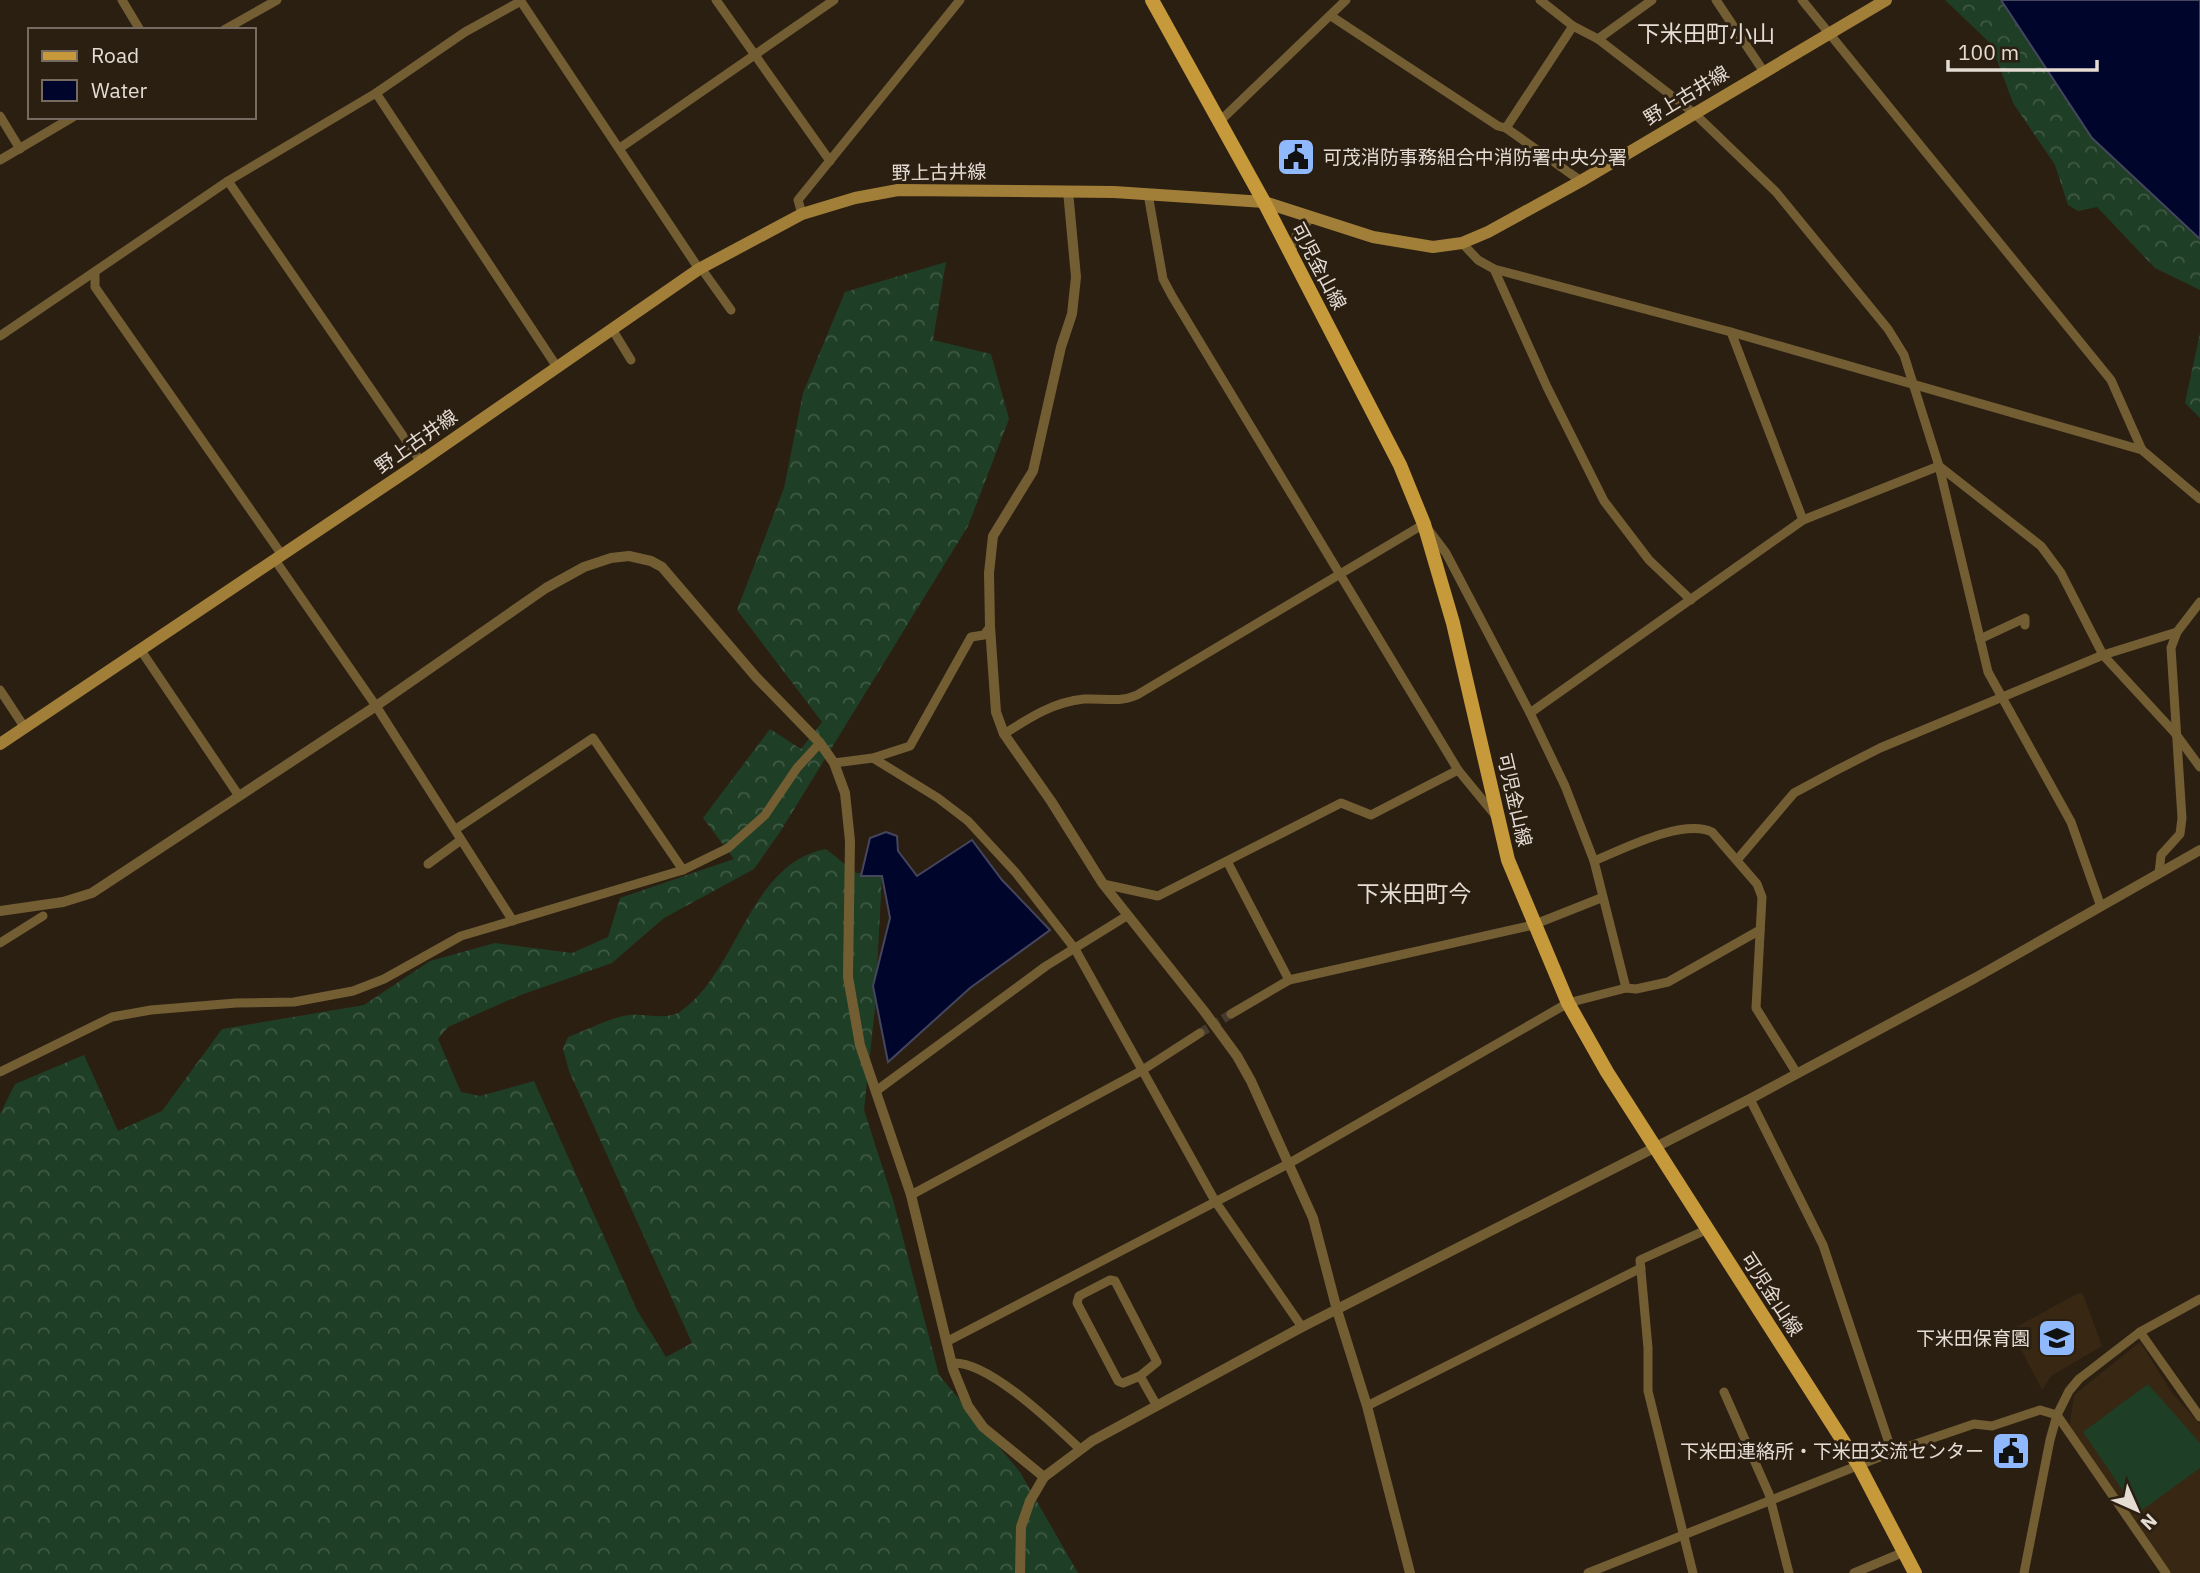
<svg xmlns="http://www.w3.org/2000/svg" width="2200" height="1573" font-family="'IBM Plex Sans','Noto Sans JP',sans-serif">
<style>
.built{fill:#372713}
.forest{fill:url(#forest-crowns)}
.pitch{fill:#1f3e26}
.water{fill:#00052b;stroke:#45465e;stroke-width:2}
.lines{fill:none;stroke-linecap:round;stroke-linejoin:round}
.minor-tunnel{stroke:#473b2f;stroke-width:9;stroke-dasharray:9 4.5;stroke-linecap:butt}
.minor{stroke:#735e34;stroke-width:9}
.tertiary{stroke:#735e34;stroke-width:10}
.secondary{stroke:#a27f39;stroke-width:12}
.primary{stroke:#c6993a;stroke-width:14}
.labels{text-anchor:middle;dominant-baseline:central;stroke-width:6;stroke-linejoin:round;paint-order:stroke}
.street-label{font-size:19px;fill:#e5dcd4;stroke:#2b1f12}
.poi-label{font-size:19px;fill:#e5dcd4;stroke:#2b1f12;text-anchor:end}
.quarter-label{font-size:23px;fill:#e5dcd4;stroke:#2b1f12}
</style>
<defs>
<pattern id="forest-crowns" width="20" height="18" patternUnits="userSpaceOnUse" patternTransform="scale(1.75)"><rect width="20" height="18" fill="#1f3e26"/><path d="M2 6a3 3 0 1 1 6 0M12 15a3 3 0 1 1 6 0" fill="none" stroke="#3f5945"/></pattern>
</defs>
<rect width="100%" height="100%" fill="#2b1f12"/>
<!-- built -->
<g class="built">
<polygon points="2078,1293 2083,1294 2102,1346 2051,1376 2042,1390 2011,1330"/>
<polygon points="2140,1342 2172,1393 2200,1424 2200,1573 2171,1573 2069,1429 2074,1395"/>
</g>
<!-- forest -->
<g class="forest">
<polygon points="1945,0 2001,0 2092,138 2200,239 2200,290 2155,268 2097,207 2078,211 2068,205 2055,165 2013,103 1991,44"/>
<path d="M 946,262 L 933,340 L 991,354 L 1009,419 L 968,526 L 780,832 L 754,869 L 664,918 L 612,963 L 518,996 L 448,1027 L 438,1039 L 461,1092 L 480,1096 L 534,1081 L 637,1310 L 666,1357 L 692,1343 L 569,1071 L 563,1049 L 568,1037 C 587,1030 609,1018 629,1015 C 645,1013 667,1021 681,1011 C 738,972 749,863 826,849 L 856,873 L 882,875 L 875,1008 L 864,1110 L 893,1200 L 939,1375 L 1020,1472 L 1078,1573 L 0,1573 L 0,1114 L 15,1084 L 84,1055 L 118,1131 L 162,1111 L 222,1029 L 364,1005 L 430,961 L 495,943 L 572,953 L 608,937 L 620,898 L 734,859 L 703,818 L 770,729 L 801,749 L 822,722 L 737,610 L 784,488 L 803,393 L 845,292 Z"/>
<polygon points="2200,333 2200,418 2185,403"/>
</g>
<!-- pitch -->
<polygon class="pitch" points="2148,1384 2200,1443 2200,1468 2138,1513 2083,1432"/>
<!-- water -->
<g class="water">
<polygon points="2001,0 2200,0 2200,239 2092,138"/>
<polygon points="886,832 897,836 898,851 917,876 972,840 1002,880 1050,930 970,988 888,1062 873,986 890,918 882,876 861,876 870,838"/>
</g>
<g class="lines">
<!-- minor-tunnel -->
<polyline class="minor-tunnel" points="1200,1033 1231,1014"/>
<!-- minor -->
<g class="minor">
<polyline points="122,0 140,30"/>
<polyline points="520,0 699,269"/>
<polyline points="716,0 830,161"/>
<polyline points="1540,0 1573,26 1598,39 1694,113 1776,192 1888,329 1904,355 1939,466 1988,672 2071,822 2100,904"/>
<polyline points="1716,0 1764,72"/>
<polyline points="1802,0 2111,380 2142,450"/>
<polyline points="1331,16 1498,126 1506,128 1581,181"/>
<polyline points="224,30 277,0"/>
<polyline points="1598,39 1652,0"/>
<polyline points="376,93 557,367"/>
<polyline points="0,116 20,149"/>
<polyline points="1219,122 1346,0"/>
<polyline points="1506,128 1573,26"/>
<polyline points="620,148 834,0"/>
<polyline points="0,160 73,117"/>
<polyline points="228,181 421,462"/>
<polyline points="1148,194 1163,279 1172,296 1458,770 1495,815"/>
<polyline points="802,214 798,200 960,0"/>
<polyline points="1462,243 1478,260 1494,269 1731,332 2142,450 2200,499"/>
<polyline points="1291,254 1297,233 1312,217"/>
<polyline points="701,268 731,310"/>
<polyline points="1494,269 1547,387 1604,501 1649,560 1691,600"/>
<polyline points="95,272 95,287 282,555"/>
<polyline points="612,329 631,360"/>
<polyline points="1731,332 1803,520"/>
<polyline points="0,336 228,181 376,93 465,32 521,1"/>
<polyline points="1939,466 2041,546 2061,573 2103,655 2175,733 2200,767"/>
<polyline points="275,560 376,706 513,921"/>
<polyline points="1980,639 2025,618 2025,625"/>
<polyline points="140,649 239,796"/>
<polyline points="0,690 25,728"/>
<polyline points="1530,713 1803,520 1939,466"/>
<path d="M 1004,734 C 1029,718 1053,702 1084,699 C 1103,698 1119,703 1137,695 L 1424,524 L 1446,553 L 1530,713 L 1565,786 L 1594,861 L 1626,988"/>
<polyline points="873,758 938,798 968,821 1016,873 1075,949 1215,1201 1302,1327"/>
<polyline points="834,763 873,758 910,746 971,637 984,635 990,627"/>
<polyline points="456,829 593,738 683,870"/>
<polyline points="1737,860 1794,793 1835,771 1880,748 2103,655 2177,632"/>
<path d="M 1594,861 C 1623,849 1683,818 1712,832 L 1757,884 L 1762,897 L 1756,1008 L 1796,1072"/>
<polyline points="1228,863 1289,980"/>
<polyline points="428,864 461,840"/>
<polyline points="2159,873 2161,855 2180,834 2182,818 2171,648 2177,632 2200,602"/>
<polyline points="1103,884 1158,896 1341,803 1371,815 1458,770"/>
<polyline points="0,943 43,916"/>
<polyline points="1231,1014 1289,980 1533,925 1601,898"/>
<polyline points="0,1072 112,1017 151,1010 236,1003 294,1002 353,991 384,979 461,936 683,870 728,848 765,815 797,768 820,743"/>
<polyline points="876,1091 1046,966 1125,917"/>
<polyline points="1750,1099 1823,1245 1892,1452"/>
<polyline points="911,1195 1141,1071 1200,1033"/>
<polyline points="2140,1332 2200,1417"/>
<polyline points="948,1341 1288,1164 1568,1003 1626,988 1636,989 1668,982 1760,930"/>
<path d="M 952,1363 C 988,1360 1053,1424 1080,1449"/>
<polyline points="1140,1376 1123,1383 1118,1381 1077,1303 1079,1296 1110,1280 1115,1281 1157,1362 1140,1376 1157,1406"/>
<polyline points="1724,1392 1769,1494 1789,1573"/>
<polyline points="1367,1406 1641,1268"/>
<polyline points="1588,1573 1892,1452 1974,1424 1992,1426 2040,1410 2057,1415 2166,1573"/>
<polyline points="1693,1573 1648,1391 1648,1348 1640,1260 1708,1229"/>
<polyline points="1854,1573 1904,1552"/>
<polyline points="2024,1573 2050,1440 2057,1415 2069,1391 2079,1379 2140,1332 2200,1299"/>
</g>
<!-- tertiary -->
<g class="tertiary">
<polyline points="1068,191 1076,277 1072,314 1061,347 1033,471 993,536 989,573 990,627 996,712 1004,734 1051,801 1103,884 1204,1011 1237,1056 1251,1081 1313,1218 1337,1310 1367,1406 1410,1573"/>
<polyline points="0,911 63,902 92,893 376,706 546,588 584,567 611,558 629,556 651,561 662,567 756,677 820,743 834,763 845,793 850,841 848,977 860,1045 911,1195 953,1369 968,1406 983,1427 1044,1477"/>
<polyline points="1020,1573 1021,1527 1030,1501 1044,1477 1092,1441 1302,1327 1750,1099 1975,978 2200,850"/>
</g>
<!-- secondary -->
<polyline class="secondary" points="0,744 410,469 699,269 802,214 855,198 898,190 1114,192 1264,202 1373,237 1433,247 1462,243 1488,232 1581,181 1886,0"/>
<!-- primary -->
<polyline class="primary" points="1152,0 1264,202 1400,465 1424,524 1453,623 1508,860 1568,1003 1607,1072 1859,1466 1915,1573"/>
</g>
<!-- icons -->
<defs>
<symbol id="civic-square" viewBox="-11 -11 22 22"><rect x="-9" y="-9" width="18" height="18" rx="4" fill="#90b8fd" stroke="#2b1f12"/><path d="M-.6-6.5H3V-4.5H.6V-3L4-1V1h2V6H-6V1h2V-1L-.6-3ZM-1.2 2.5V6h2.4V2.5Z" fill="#111"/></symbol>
<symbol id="school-square" viewBox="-11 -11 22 22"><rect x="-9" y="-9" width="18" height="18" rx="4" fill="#90b8fd" stroke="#2b1f12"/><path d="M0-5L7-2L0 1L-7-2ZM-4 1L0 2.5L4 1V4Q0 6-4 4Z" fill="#111"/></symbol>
</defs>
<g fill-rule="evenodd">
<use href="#civic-square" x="1274" y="135" width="44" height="44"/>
<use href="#school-square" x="2035" y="1316" width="44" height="44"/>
<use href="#civic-square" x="1989" y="1429" width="44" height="44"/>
</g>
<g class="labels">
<!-- street labels -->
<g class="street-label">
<text transform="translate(1686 95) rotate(-31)">野上古井線</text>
<text transform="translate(939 172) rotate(-1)">野上古井線</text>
<text transform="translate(1319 266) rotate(62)">可児金山線</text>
<text transform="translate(416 441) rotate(-35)">野上古井線</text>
<text transform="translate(1515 800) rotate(77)">可児金山線</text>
<text transform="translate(1772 1294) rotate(57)">可児金山線</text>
</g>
<!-- poi labels -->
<g class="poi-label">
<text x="1323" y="157" text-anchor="start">可茂消防事務組合中消防署中央分署</text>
<text x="2030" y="1338">下米田保育園</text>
<text x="1984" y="1451">下米田連絡所・下米田交流センター</text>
</g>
<!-- quarter labels -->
<g class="quarter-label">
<text x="1706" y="33">下米田町小山</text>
<text x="1414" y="893">下米田町今</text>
</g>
</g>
<!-- legend -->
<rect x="28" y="28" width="228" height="91" fill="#2b1f12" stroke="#756b60" stroke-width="2"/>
<rect x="42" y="51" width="35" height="10" fill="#c6993a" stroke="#756b60" stroke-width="2"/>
<text x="91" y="63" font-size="21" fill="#e5dcd4">Road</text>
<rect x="42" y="80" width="35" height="21" fill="#00052b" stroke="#756b60" stroke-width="2"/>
<text x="91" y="98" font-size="21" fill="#e5dcd4">Water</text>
<!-- north arrow -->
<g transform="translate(2137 1510) rotate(135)" stroke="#2b1f12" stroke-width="5" paint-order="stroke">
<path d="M0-5L12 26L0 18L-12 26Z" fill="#e5dcd4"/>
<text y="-10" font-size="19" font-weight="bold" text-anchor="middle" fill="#e5dcd4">N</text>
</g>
<!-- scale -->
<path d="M1948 60v10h149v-10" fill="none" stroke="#e5dcd4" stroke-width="3.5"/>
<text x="1958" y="60" font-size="21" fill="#e5dcd4" stroke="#2b1f12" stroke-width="5" paint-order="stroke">100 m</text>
</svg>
